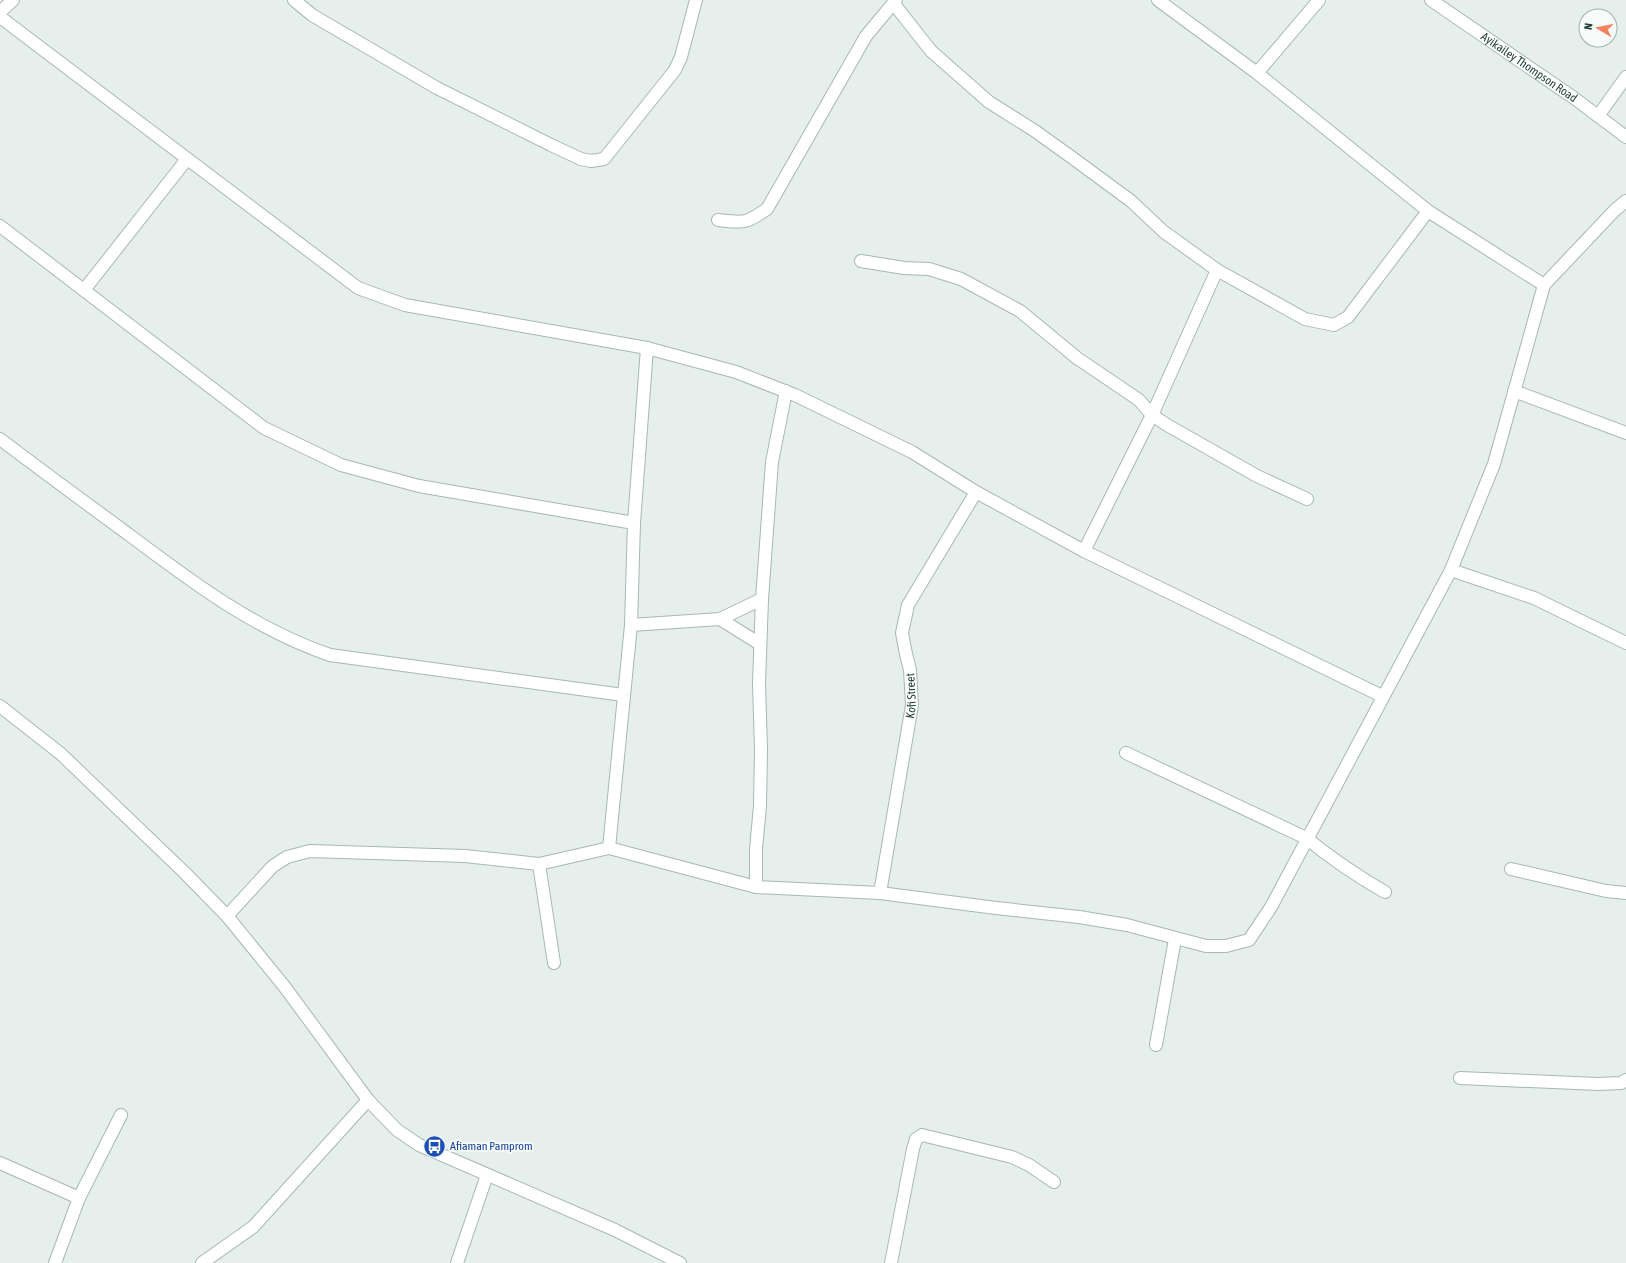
<svg xmlns="http://www.w3.org/2000/svg" width="1626" height="1263" font-family="'Asap Condensed',sans-serif">
<style>
.lines{fill:none;stroke-linecap:round;stroke-linejoin:round}
.minor-casing{stroke:#a8b8b2;stroke-width:14}
.minor{stroke:#fff;stroke-width:12}
.labels{text-anchor:middle;dominant-baseline:central;stroke-width:4;stroke-linejoin:round;paint-order:stroke}
.street-label{font-size:12px;fill:#24423a;stroke:#f7fbf9}
.transit-label{font-size:12px;fill:#164399;stroke:#f7fbf9;text-anchor:start}
</style>
<rect width="100%" height="100%" fill="#e6efeb"/>
<g class="lines">
<defs>
<g id="minor">
<polyline points="294,0 312,15 437,88 551,145 581,159 591,161 604,159 675,70 681,57 696,0"/>
<polyline points="1158,0 1257,73 1428,211 1544,285"/>
<path id="s1" d="M 1431,0 L 1574,98 L 1626,137"/>
<polyline points="894,4 931,51 989,102 1035,131 1074,159 1131,201 1164,232 1217,270 1305,319 1334,325 1348,317 1428,211"/>
<polyline points="0,12 13,0"/>
<polyline points="0,17 358,288 405,305 647,348 736,372 795,395 912,452 976,492 1084,551 1382,696"/>
<polyline points="1257,73 1319,0"/>
<polyline points="1598,116 1626,77"/>
<path d="M 718,220 C 745,223 745,224 767,209 L 866,36 L 896,0"/>
<polyline points="0,226 264,428 341,465 419,486 634,523"/>
<polyline points="861,261 904,268 929,269 961,279 1020,311 1077,358 1139,400 1152,415 1167,425 1257,476 1307,499"/>
<polyline points="84,290 187,159"/>
<polyline points="1514,391 1626,433"/>
<path d="M 0,439 C 41,470 83,501 124,531 C 188,579 253,629 330,655 L 623,695"/>
<polyline points="1084,551 1152,415 1217,270"/>
<polyline points="1451,570 1534,598 1626,643"/>
<polyline points="631,625 720,619"/>
<polyline points="760,644 720,619 762,599"/>
<polyline points="0,706 61,754 185,873 227,916 284,986 368,1100 397,1130 419,1145 615,1230 680,1263"/>
<path d="M 1126,753 L 1306,838 C 1332,859 1357,876 1385,892"/>
<polyline points="609,848 631,625 634,523 647,348"/>
<polyline points="539,864 554,963"/>
<polyline points="1511,869 1606,891 1626,893"/>
<polyline points="756,887 756,849 760,806 761,750 759,683 762,599 772,462 786,391"/>
<path id="s2" d="M 880,893 L 912,705 L 910,670 L 906,654 L 902,633 L 908,605 L 976,492"/>
<polyline points="227,916 273,866 287,857 310,851 465,856 539,864 609,848 756,887 880,893 996,908 1079,917 1127,925 1206,946 1226,946 1249,940 1271,907 1451,570 1494,464 1544,285 1615,210 1626,201"/>
<polyline points="1156,1045 1175,939"/>
<polyline points="1460,1078 1598,1084 1621,1083 1626,1080"/>
<polyline points="0,1163 79,1198"/>
<polyline points="55,1263 79,1198 121,1115"/>
<polyline points="202,1263 253,1227 368,1100"/>
<polyline points="457,1263 487,1175"/>
<polyline points="891,1263 913,1149 916,1139 922,1135 1012,1157 1029,1165 1054,1182"/>
</g>
</defs>
<!-- minor casing -->
<use href="#minor" class="minor-casing"/>
<!-- minor -->
<use href="#minor" class="minor"/>
</g>
<!-- icons -->
<defs>
<symbol id="bus-disc" viewBox="-11 -11 22 22"><circle r="9.5" fill="#1a4fb4" stroke="#f7fbf9"/><path d="M-5-6H5V4H4V6H2V4H-2V6H-4V4H-5ZM-3.5-4V0h7V-4ZM-3.5 1.2v1.5H-2V1.2ZM2 1.2v1.5H3.5V1.2Z" fill="#fff"/></symbol>
</defs>
<g fill-rule="evenodd">
<use href="#bus-disc" x="422" y="1134" width="25" height="25"/>
</g>
<g class="labels">
<!-- street labels -->
<g class="street-label">
<text stroke="none"><textPath href="#s1" startOffset="119">Ayikailey Thompson Road</textPath></text>
<text stroke="none"><textPath href="#s2" startOffset="200">Kofi Street</textPath></text>
</g>
<!-- transit labels -->
<g class="transit-label">
<text x="450" y="1146">Afiaman Pamprom</text>
</g>
</g>
<!-- north arrow -->
<g transform="translate(1598 28) rotate(280)"><circle r="19" fill="#f7fbf9" stroke="#a3b1ad"/>
<path d="M0-3L7 15L0 10L-7 15Z" fill="#f4845f"/>
<text y="-6" font-size="11" font-weight="bold" text-anchor="middle" fill="#24423a">N</text>
</g>
</svg>
